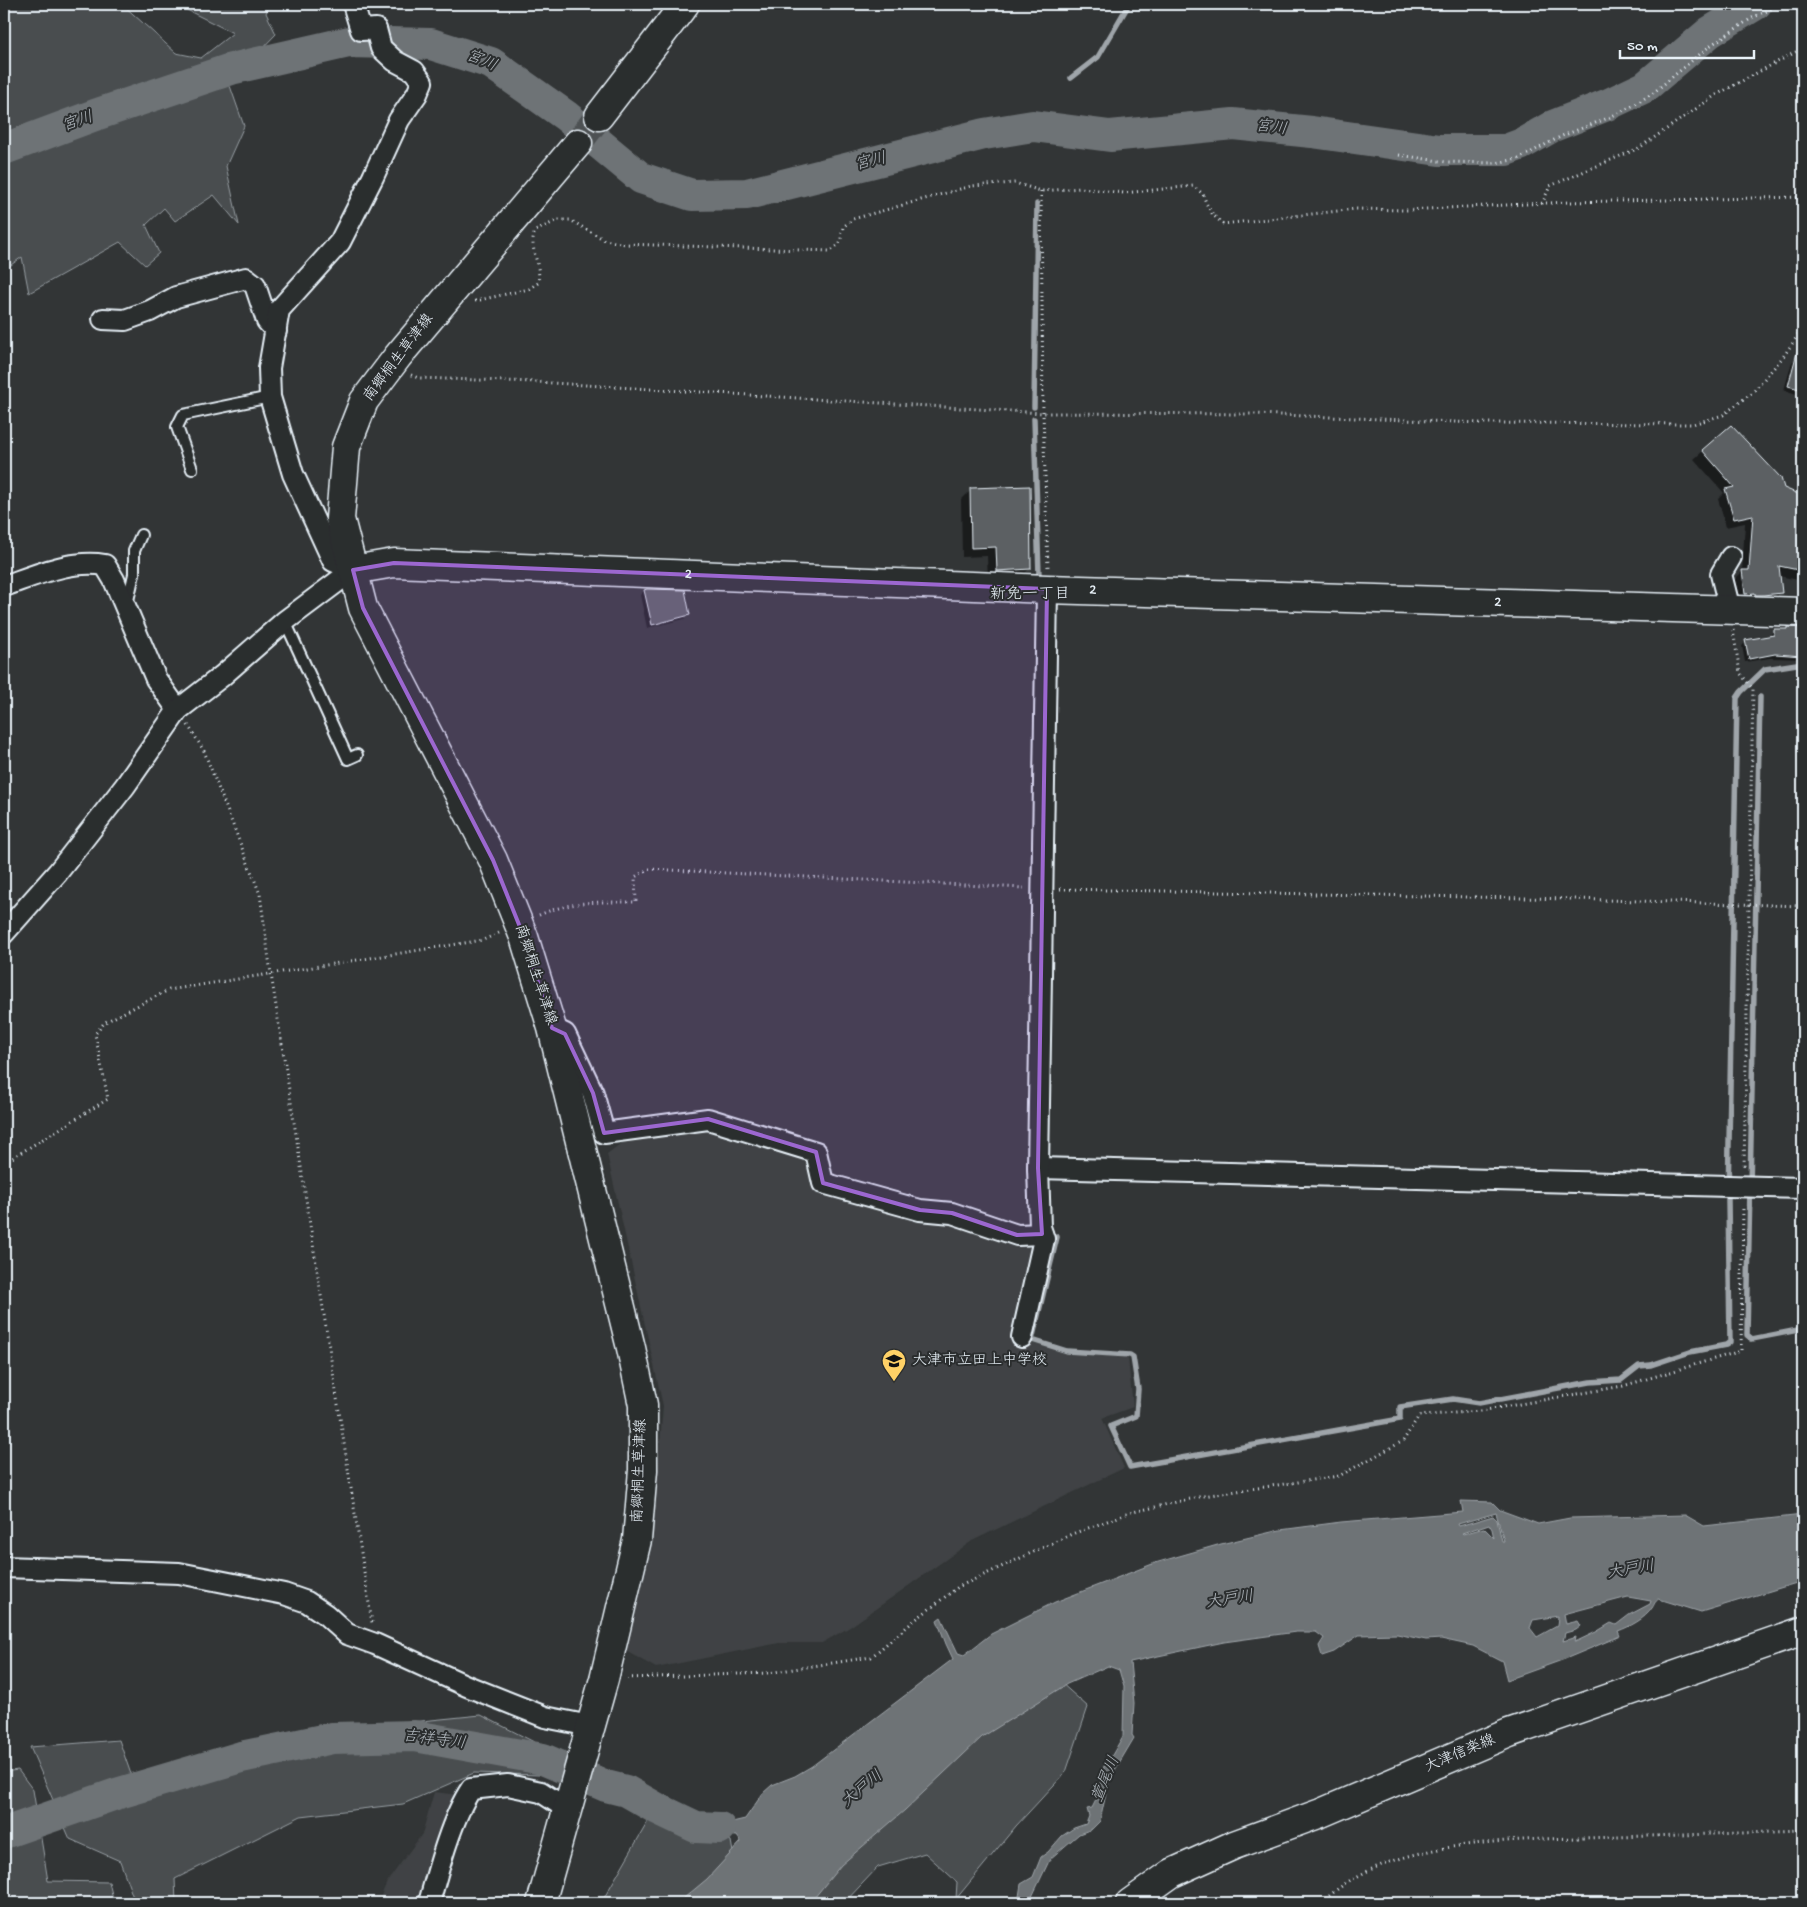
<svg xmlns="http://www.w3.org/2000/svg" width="1807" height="1907" font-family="'Gochi Hand','Klee One',sans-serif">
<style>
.built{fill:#3f4244}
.green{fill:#494d4f;stroke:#989fa4}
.water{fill:#6e7376;stroke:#9fa5aa;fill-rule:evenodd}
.shadow{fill:#0007}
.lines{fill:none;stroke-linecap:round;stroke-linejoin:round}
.stream{stroke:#9fa5aa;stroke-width:5.5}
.river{stroke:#6e7376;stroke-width:32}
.building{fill:#5c6063;stroke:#e8f1f8}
.secondary-tunnel{stroke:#4d5153;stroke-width:28;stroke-dasharray:28 14;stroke-linecap:butt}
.lane-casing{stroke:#e8f1f8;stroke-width:14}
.street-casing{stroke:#e8f1f8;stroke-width:24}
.secondary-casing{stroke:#e8f1f8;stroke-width:31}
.primary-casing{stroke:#e8f1f8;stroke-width:31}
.path{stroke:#e8f1f8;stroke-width:3;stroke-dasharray:1 4;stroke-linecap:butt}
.lane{stroke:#2a2d2e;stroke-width:10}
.street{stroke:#2a2d2e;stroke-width:20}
.secondary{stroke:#2a2d2e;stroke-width:28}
.primary{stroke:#2a2d2e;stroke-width:28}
.marked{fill:#9c67d0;fill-opacity:0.2;stroke:#9c67d0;stroke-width:4;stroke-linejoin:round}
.labels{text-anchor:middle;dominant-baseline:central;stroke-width:4;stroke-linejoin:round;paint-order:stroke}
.street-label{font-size:15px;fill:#e8f1f8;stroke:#2a2d2e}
.poi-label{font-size:15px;fill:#e8f1f8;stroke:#2a2d2e;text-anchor:start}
.water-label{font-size:16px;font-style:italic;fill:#b1b8be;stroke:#2a2d2e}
.neighbourhood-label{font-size:16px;fill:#e8f1f8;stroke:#2a2d2e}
</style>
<rect width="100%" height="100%" fill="#323536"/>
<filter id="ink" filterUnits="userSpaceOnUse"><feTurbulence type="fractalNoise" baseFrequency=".02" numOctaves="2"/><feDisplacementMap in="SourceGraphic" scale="10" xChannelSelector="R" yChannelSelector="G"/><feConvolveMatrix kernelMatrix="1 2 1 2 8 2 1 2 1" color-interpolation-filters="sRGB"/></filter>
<g filter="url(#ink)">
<!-- built -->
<g class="built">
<polygon points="705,1129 810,1157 817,1191 1034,1242 1013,1338 1066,1352 1128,1358 1133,1407 1102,1418 1124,1468 972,1541 850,1627 822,1643 779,1643 656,1668 622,1649 653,1532 663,1406 607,1154 628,1138"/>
<polygon points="434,1792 468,1796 436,1903 365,1903 365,1902 380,1898 387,1882 422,1834"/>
</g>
<!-- green -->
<g class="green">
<polygon points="4,4 122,4 176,53 201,58 233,33 175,4 270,4 266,13 276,34 229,83 244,126 226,166 239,225 214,195 175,221 164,208 146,225 159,253 145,265 120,242 29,293 22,257 4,270"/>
<polygon points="1060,1682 1088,1707 1066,1772 1016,1826 956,1899 957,1882 925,1853 878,1867 844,1903 804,1903 836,1863 979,1733"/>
<polygon points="481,1715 540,1745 539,1775 474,1773 403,1804 301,1816 175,1879 176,1903 135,1903 120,1861 70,1839 30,1747 119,1740 140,1800 331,1730"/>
<polygon points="18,1770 33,1790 48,1881 109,1882 114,1903 4,1903 4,1772"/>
<polygon points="683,1815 731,1841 735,1864 709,1903 601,1903 650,1818"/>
</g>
<!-- water -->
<path class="water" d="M 1461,1501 L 1492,1502 L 1500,1510 L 1538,1524 L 1570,1518 L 1685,1515 L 1704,1526 L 1803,1515 L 1803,1581 L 1701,1612 L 1659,1599 C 1654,1602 1655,1604 1652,1608 C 1645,1619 1629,1627 1618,1631 L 1620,1636 L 1565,1659 L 1507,1680 L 1502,1661 L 1473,1646 L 1441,1639 L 1426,1640 L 1397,1634 L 1359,1635 L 1334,1652 L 1322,1656 L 1319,1646 L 1324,1638 L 1316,1632 L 1296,1632 L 1224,1642 L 1130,1662 L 1134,1703 L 1132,1735 L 1134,1738 L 1109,1780 L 1100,1821 L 1092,1829 L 1079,1834 L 1050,1859 L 1029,1903 L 1018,1903 L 1021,1884 L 1033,1877 L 1041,1857 L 1048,1852 L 1062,1836 L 1074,1828 L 1086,1824 L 1089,1816 L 1087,1809 L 1092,1808 L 1097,1798 L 1104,1766 L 1107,1764 L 1123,1736 L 1124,1687 L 1119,1670 L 1108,1666 L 1067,1684 L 982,1737 L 905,1810 L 841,1865 L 810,1903 L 678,1903 L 707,1879 L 741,1842 L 737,1836 C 712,1835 695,1830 673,1818 L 703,1823 L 717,1820 L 728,1823 L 745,1819 L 763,1793 L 772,1785 L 795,1776 L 812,1766 L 953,1659 L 946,1644 L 937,1620 L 941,1617 L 958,1653 L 964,1655 L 991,1634 L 1055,1602 L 1155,1563 L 1221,1544 L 1280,1530 L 1341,1522 L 1463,1512 ZM 1496,1513 L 1504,1541 L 1502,1541 L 1497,1520 L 1493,1516 L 1459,1526 L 1458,1524 ZM 1489,1524 L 1492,1529 L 1494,1538 L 1484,1528 L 1463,1534 L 1462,1533 ZM 1628,1597 L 1651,1601 L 1650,1604 L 1629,1615 L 1616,1625 L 1611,1623 L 1596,1632 L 1575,1642 L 1576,1637 L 1563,1641 L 1565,1633 L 1576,1630 L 1581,1626 L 1578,1621 L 1566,1624 L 1564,1614 ZM 1558,1616 L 1557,1626 L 1537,1637 L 1530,1628 L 1533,1620 Z"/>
<!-- shadow -->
<g class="shadow">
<polygon points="1803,339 1803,396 1784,390 1792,362 1797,358"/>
<polygon points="1731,426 1783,489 1803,497 1803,581 1779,576 1781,592 1772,601 1737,602 1734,580 1742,572 1745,523 1726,527 1718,499 1724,493 1694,459"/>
<polygon points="971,490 1030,568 1020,578 988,581 987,556 962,557 961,500"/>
<polygon points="644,591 684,591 689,614 684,619 647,628 640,595"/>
<polygon points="1788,628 1803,628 1803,659 1770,658 1745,662 1742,646 1746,642 1770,637 1771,634 1775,630 1786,631"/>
</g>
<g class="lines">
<!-- stream -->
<g class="stream">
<polyline points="1071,78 1098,57 1129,4"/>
<polyline points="1034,407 1037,204"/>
<polyline points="1034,419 1039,575"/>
<polyline points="1760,697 1747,1335 1752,1339 1803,1329"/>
<polyline points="1057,1237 1032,1340 1067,1351 1130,1355 1133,1357 1138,1389 1136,1416 1111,1426 1130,1467 1400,1419 1400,1407 1453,1399 1479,1403 1590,1382 1621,1380 1639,1366 1651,1365 1690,1352 1726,1345 1730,1342 1728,1199 1737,698 1741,692 1765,669 1803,663"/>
</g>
<!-- river -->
<g class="river">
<polyline points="4,149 95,115 231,69 349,42 431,44 491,63 566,116 641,178 692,195 747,194 984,134 1033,126 1110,136 1233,124 1312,132 1439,150 1506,150 1522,144 1553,126 1609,104 1645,87 1710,32 1756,4"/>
<polyline points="4,1833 116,1794 241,1757 332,1738 415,1736 543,1759 606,1786 626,1791 656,1808 696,1827 720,1828"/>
</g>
</g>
<!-- building -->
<g class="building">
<polygon points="1799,345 1803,346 1803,390 1788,386"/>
<polygon points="1731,425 1781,478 1784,488 1803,496 1803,571 1779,566 1782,593 1763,595 1755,595 1755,593 1745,594 1742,570 1749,570 1753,515 1734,519 1725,489 1734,487 1702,450"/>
<polygon points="1030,486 1031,569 997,571 996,547 971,548 970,488"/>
<polygon points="647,589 685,590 690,615 652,625 644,590"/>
<polygon points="1787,627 1803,628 1803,656 1775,654 1749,659 1745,640 1774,635 1774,629 1787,629"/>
</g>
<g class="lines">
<!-- secondary-tunnel -->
<polyline class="secondary-tunnel" points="578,143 599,116"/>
<defs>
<g id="lane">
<polyline points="192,469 177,427 183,415 270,397"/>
<polyline points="127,605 134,574 134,551 141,535"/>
<polyline points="285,621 348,759 357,755"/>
</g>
<g id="street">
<polyline points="103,319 125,320 150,311 176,297 246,278 255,285 267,321 276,331"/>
<path d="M 4,586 C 36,575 71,559 105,565 L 114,580 L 156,679 L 178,710"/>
<polyline points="1730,610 1721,574 1731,557"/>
<polyline points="4,933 58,872 125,786 178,710 222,676 285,621 353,570 333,561 293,474 270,397 269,368 279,310 340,242 373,177 399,120 417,94 422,82 414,71 395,61 381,48 376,29 361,30 353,4"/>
<polyline points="552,1028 565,1034 593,1093 604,1133 708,1119 816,1152 823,1183 920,1210 952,1213 1017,1235 1042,1234"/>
<polyline points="1038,1168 1803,1188"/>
<polyline points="1022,1337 1044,1239 1040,1227 1038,1168 1047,589"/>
<polyline points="4,1567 179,1573 284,1594 307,1602 325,1614 347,1634 375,1644 467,1686 545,1717 590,1726"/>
<path d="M 429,1903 C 438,1870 452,1817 471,1789 L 508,1785 L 541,1792 L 567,1809"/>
</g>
<g id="secondary">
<polyline points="599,116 685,4"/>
<path id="s1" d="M 353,570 L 394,563 L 1047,589 L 1803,612"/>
<polyline points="541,1903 604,1679 637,1540 643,1470 643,1405 631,1348 552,1028 524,937 493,860 363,608 340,519 346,447 364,401 398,356 578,143"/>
</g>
<polyline id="primary" points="1130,1903 1172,1873 1234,1845 1321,1813 1509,1733 1803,1631"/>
</defs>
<!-- lane casing -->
<use href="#lane" class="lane-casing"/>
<!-- street casing -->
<use href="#street" class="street-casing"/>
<!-- secondary casing -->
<use href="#secondary" class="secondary-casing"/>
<!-- primary casing -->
<use href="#primary" class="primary-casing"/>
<!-- path -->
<g class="path">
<polyline points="1399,155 1446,162 1495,163 1518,159 1562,136 1608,118 1634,105 1653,93 1711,45 1752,18 1782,4"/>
<polyline points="1041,191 1043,413 1048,568"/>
<polyline points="1542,204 1550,186 1639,148 1716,95 1803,48"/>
<path d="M 475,301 L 529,289 L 538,283 C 542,263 528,250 535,231 L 558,220 L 570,220 L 605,240 L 625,244 L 831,251 L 840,244 L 843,227 L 853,219 L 971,186 L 1015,183 L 1041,191 L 1081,188 L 1124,193 L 1193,186 L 1203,194 L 1206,203 L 1213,215 L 1223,224 L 1356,209 L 1405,210 L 1569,202 L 1803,197"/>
<polyline points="411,375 418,378 536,382 1043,413 1255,414 1481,423 1693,424 1723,415 1753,392 1783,357 1803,328"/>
<polyline points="1733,630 1740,673 1753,689 1744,1169"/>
<polyline points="188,725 204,751 260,894 271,974 372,1623"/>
<polyline points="1060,889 1574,899 1803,906"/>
<path d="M 539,915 C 574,900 599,902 636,902 L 635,877 L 648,869 L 1024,888"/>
<polyline points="4,1163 108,1099 95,1034 105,1022 169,990 483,940 499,933"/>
<polyline points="627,1678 768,1673 871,1657 915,1620 958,1587 1072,1534 1129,1513 1203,1496 1339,1476 1403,1441 1419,1416 1480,1411 1623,1386 1741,1351 1743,1205"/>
<path d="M 1322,1903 C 1387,1835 1529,1840 1618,1837 C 1680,1835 1741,1833 1803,1831"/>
</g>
<!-- lane -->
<use href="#lane" class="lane"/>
<!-- street -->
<use href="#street" class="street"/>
<!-- secondary -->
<use href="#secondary" class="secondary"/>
<!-- primary -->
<use href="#primary" class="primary"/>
</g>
</g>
<!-- marked area -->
<path class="marked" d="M 394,563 L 1047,589 L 1038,1168 L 1042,1234 L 1017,1235 L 952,1213 L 920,1210 L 823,1183 L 816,1152 L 708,1119 L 604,1133 L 593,1093 L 565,1034 L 552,1028 L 524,937 L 493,860 L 363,608 L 353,570 Z"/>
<!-- icons -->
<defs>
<symbol id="school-pin" viewBox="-11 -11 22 30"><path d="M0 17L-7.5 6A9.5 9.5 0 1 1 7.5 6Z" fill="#ffd166" stroke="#2a2d2e"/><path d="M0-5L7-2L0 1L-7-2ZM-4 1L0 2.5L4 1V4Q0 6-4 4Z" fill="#111"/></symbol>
</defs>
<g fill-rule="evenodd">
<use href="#school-pin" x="880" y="1347" width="28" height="38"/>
</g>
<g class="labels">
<!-- street labels -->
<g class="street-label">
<text transform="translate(399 358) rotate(-53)">南郷桐生草津線</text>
<text stroke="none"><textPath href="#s1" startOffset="336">2</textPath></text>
<text stroke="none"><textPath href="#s1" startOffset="741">2</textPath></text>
<text stroke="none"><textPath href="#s1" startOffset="1146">2</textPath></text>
<text transform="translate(535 975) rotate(72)">南郷桐生草津線</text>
<text transform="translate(640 1471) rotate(-88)">南郷桐生草津線</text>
<text transform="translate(1460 1754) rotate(-23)">大津信楽線</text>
</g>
<!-- poi labels -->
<g class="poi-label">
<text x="912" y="1361">大津市立田上中学校</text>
</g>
<!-- water labels -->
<g class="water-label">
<text transform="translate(481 62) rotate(23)">宮川</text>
<text transform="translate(78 123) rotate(-19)">宮川</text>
<text transform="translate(1271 129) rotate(7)">宮川</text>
<text transform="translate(871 163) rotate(-14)">宮川</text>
<text transform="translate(1631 1571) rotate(-9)">大戸川</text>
<text transform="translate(1230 1601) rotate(-8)">大戸川</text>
<text transform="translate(434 1741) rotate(7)">吉祥寺川</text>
<text transform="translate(1107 1780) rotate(-67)">萱尾川</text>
<text transform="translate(863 1790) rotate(-40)">大戸川</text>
</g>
<!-- neighbourhood labels -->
<g class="neighbourhood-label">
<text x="1030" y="595">新免一丁目</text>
</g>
</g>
<!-- margin -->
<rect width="1807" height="1907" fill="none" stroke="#2a2d2e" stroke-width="20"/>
<rect x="10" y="10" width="1787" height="1887" fill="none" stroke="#e8f1f8" stroke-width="2" filter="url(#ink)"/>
<!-- scale -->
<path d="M1620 50v8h134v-8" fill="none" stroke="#e8f1f8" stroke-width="2.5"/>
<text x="1627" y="50" font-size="15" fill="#e8f1f8" stroke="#2a2d2e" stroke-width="4" paint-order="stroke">50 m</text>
</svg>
